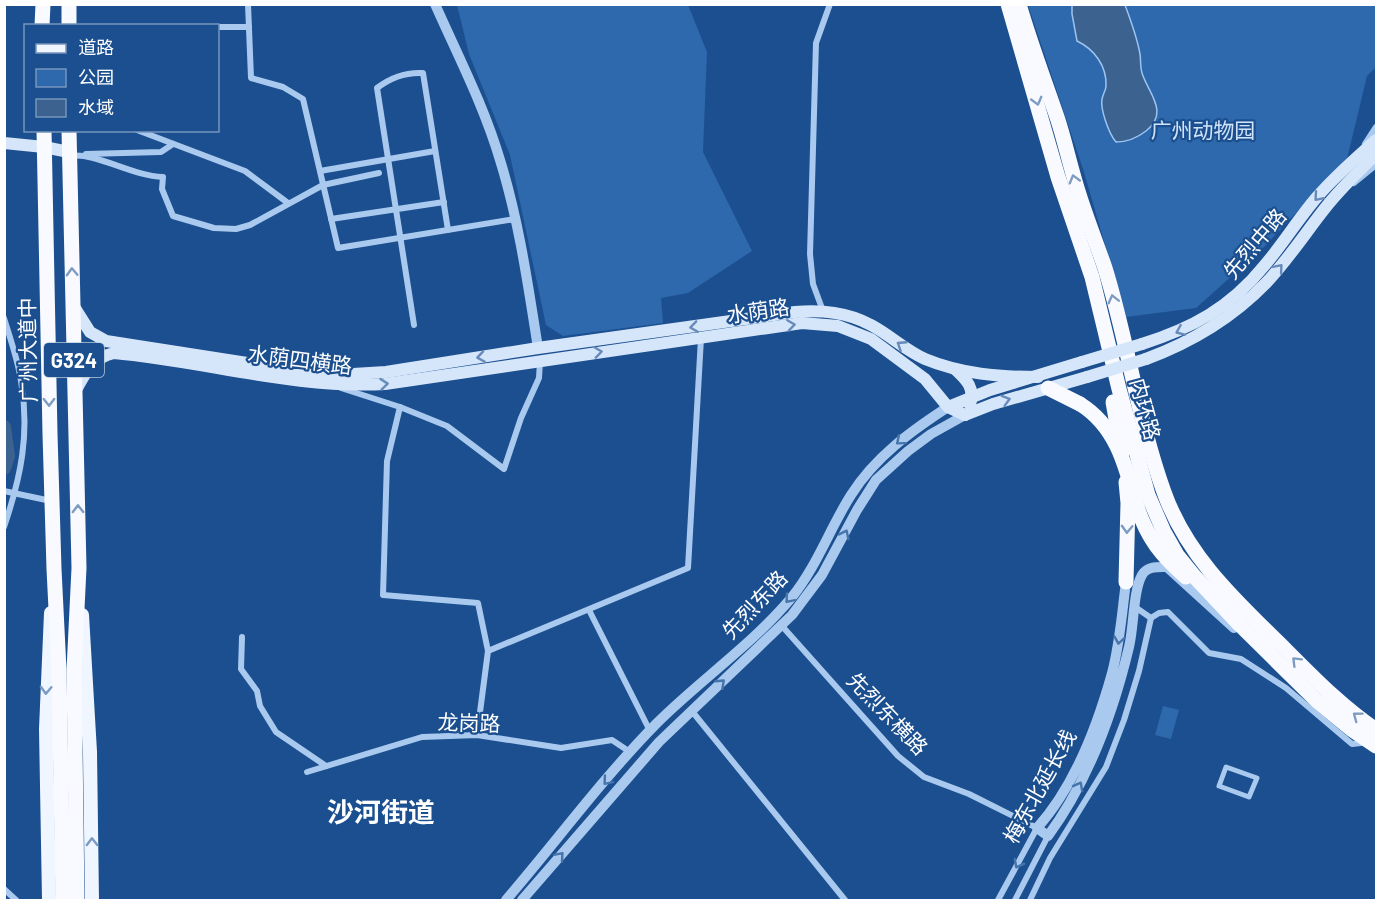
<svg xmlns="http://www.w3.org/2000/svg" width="1381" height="905" font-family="Barlow,'Noto Sans SC',sans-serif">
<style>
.green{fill:#2e69ad}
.water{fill:#3c6290;stroke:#9cc4f0;stroke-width:1.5}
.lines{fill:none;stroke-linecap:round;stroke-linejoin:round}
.river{stroke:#3c6290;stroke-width:14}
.pedestrian{stroke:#a9c9ee;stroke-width:5}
.minor{stroke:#a9c9ee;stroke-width:6}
.tertiary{stroke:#a9c9ee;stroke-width:10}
.secondary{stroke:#d6e6fa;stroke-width:12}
.primary{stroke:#f0f6ff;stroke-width:14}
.trunk{stroke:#f8faff;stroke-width:15}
.secondary-bridge{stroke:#d6e6fa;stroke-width:12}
.trunk-bridge{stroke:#f8faff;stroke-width:15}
.oneway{stroke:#7e9cc1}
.oneway2{stroke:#668bba}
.oneway3{stroke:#4674ac}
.oneway4{stroke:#7b9ac1}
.labels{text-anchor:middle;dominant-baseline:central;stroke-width:4.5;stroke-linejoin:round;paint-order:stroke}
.shield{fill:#1b4f8f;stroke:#bbcadd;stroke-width:1.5}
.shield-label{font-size:20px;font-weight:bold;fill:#fff}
.park-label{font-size:21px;fill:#cfe3fa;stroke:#1b4f8f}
.street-label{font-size:21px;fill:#fff;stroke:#1b4f8f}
.district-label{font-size:27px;font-weight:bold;fill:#fff;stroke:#1b4f8f}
</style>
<rect width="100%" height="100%" fill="#1b4f8f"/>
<!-- green -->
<g class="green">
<polygon points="457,5 688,5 707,52 703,152 752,251 688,293 661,298 663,323 563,336 546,325 510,155 469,54"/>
<polygon points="1028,5 1376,5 1376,67 1367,76 1347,159 1262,249 1196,308 1126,317 1083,169"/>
<polygon points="1163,706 1179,710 1171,739 1155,735"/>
</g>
<!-- water -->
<path class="water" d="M 1072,5 L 1125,5 C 1131,21 1137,37 1140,54 C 1141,60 1140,67 1142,73 C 1148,93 1170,112 1146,131 C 1137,138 1128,142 1116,142 C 1109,134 1100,109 1102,99 C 1103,94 1106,90 1106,86 C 1107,66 1094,49 1077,41 L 1072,14 Z"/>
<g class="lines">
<!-- river -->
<polyline class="river" points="4,427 8,456 4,468"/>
<!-- pedestrian -->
<polygon class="pedestrian" points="1226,767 1257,778 1249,797 1219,786"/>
<!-- minor -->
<g class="minor">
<polyline points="248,4 251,78 283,87 303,99 338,248 515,219"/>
<polyline points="218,27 249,27"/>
<polyline points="137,130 245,171 288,203"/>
<polyline points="1365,144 1376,127"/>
<polyline points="86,154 161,152 173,144"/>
<path d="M 70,156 C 96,152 131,176 163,177 L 162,189 L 173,216 L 214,228 L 236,229 L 250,225 L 323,185 L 379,173"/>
<polyline points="320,171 435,151"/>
<polyline points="1354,183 1376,165"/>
<polyline points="331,219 444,202"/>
<polyline points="823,311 813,284 810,254 816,43 830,4"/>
<path d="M 4,318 C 10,338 18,360 21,381 C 30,433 21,477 4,527"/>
<path d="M 414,325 L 377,88 C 390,78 405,72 423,73 L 448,230"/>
<polyline points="341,388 400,407 447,426 504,469 521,418 539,378 540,361"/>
<polyline points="400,407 387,461 383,595 478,603 488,651"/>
<polyline points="4,491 51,501"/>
<polyline points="1135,607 1151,618"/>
<polyline points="589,610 650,731"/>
<polyline points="782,626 898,756 924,777 969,794 1037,828 998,900"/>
<polyline points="242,637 241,669 257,691 260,706 276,732 326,766"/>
<polyline points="691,710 845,900"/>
<polyline points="477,735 488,651 688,568 701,338"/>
<polyline points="307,772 422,737 477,735 561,748 612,740 630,752"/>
<polyline points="4,889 16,900"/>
<polyline points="1015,900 1048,836"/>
<polyline points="1030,900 1050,858 1106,767 1124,720 1139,671 1151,618 1159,613 1168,612 1209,653 1241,659 1286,688 1352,744 1361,743"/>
</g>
<!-- tertiary -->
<g class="tertiary">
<path d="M 435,4 C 458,56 484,106 500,160 C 519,221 528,285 538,348"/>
<path d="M 1126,582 C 1122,612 1120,643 1112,673 C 1097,727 1075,786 1037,828 L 1048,836 C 1089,780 1113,714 1129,647 C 1134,627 1133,591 1142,575 C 1147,566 1158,567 1167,567 L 1234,628"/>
<path d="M 506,900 C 556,842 602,779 656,724 C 700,680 752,645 792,597 C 817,566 830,528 851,495 C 875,457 911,431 948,407"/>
<polyline points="522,900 659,742 792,615 822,575 857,510 876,480 908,451 931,434 965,415"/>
</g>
<!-- secondary -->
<g class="secondary">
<polyline points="4,143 44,147 69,152"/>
<path d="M 73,305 L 90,332 L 106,341 L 319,374 L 353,374 L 386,372 L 538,348 L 795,312 C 822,310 847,312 871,325 C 890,335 905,350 925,359 C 961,374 1000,377 1038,377"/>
<path d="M 1142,344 C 1192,328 1230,308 1264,266 C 1283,244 1298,219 1317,197 C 1335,176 1356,158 1376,140"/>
<path d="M 1146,359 C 1192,342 1231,319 1266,283 C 1288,260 1306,232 1326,207 C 1341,188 1359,171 1376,154"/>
<path d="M 955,369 C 967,380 975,388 970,405"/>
<path d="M 75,392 C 85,373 92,358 114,353 C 205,361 293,389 385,384 L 802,323 L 838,326 L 871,339 L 925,379 L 948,407 L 965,415"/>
<polyline points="948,407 990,390 1082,362"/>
<polyline points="965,415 993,404 1087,377"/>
</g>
<!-- primary -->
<g class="primary">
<polyline points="82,615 90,752 92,900"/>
<polyline points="49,900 46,729 51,613"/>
</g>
<!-- trunk -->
<g class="trunk">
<polyline points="1008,4 1058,177 1092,277 1119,389 1148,495 1164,532 1177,555 1194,576 1240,625 1317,701 1351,729 1376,746"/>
<path d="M 1019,4 C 1030,42 1044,79 1057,117 C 1065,141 1070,166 1078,191 C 1086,217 1096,242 1105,268 C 1128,342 1138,420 1164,492 C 1187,557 1237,602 1285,649 C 1314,678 1342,707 1376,730"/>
<polyline points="42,26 43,4"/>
<polyline points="69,26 69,4"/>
<polyline points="44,130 50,434 54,569 59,669 63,900"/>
<polyline points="69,130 79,568 74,670 77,900"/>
<polyline points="1048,388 1080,404"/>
<polyline points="1113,402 1122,453"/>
<path d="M 1137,507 C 1148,539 1161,555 1186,577"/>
<polyline points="1126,582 1128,503 1126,482"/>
</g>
<!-- secondary-bridge -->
<g class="secondary-bridge">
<polyline points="1082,362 1142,344"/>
<polyline points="1087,377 1146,359"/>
</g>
<!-- trunk-bridge -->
<path class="trunk-bridge" d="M 1080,404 C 1117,427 1126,467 1137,507"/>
</g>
<!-- one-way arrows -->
<defs><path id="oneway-chevron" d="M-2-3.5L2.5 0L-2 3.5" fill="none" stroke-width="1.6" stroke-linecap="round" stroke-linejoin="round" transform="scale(1.5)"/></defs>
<g class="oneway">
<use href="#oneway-chevron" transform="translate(1037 101) rotate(75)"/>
<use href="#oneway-chevron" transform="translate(1074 179) rotate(-106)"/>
<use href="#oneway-chevron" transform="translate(72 272) rotate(-92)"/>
<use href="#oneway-chevron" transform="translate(1113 299) rotate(-104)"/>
<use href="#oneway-chevron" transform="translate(49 402) rotate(89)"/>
<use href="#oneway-chevron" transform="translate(78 509) rotate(-91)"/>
<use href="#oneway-chevron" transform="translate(1127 529) rotate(92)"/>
<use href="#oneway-chevron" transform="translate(1296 661) rotate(-135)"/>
<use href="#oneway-chevron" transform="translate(1357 716) rotate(-143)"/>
</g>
<g class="oneway2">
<use href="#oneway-chevron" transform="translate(1318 197) rotate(131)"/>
<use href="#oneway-chevron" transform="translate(1279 268) rotate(-50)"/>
<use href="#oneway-chevron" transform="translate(791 325) rotate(-8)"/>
<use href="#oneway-chevron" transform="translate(694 327) rotate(172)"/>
<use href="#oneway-chevron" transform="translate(1180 331) rotate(157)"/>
<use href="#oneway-chevron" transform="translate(901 345) rotate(-147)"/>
<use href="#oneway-chevron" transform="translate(598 352) rotate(-8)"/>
<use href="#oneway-chevron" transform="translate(481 357) rotate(171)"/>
<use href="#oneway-chevron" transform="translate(384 384) rotate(-6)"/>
<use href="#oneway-chevron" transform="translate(1006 400) rotate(-16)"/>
</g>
<g class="oneway3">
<use href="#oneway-chevron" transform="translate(900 441) rotate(140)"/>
<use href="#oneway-chevron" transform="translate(845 534) rotate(-64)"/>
<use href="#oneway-chevron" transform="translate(789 599) rotate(130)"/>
<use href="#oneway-chevron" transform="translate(1119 640) rotate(99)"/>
<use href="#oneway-chevron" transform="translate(721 683) rotate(-43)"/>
<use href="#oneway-chevron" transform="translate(607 781) rotate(130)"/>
<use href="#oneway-chevron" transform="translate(1079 786) rotate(-62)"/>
<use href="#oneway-chevron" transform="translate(560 856) rotate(-49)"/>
<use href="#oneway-chevron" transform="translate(1018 864) rotate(118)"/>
</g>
<g class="oneway4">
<use href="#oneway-chevron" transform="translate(46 690) rotate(92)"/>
<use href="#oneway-chevron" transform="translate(92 842) rotate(-91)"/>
</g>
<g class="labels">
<!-- shield labels -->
<rect class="shield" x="44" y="343" width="60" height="34" rx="4.5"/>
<g class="shield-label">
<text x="74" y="360">G324</text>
</g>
<!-- park labels -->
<g class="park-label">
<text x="1203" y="129">广州动物园</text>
</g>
<!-- street labels -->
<g class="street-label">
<text transform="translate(1254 243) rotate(-50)">先烈中路</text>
<text transform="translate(758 310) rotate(-8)">水荫路</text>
<text transform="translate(27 350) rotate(-91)">广州大道中</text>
<text transform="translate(300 359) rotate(7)">水荫四横路</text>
<text transform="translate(1146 409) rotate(75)">内环路</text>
<text transform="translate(754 604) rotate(-47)">先烈东路</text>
<text transform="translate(888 713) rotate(46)">先烈东横路</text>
<text transform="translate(469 722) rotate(2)">龙岗路</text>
<text transform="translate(1039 786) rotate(-61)">梅东北延长线</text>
</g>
<!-- district labels -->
<g class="district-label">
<text x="381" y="811">沙河街道</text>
</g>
</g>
<!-- border -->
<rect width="1381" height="905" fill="none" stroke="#ffffff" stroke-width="12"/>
<!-- legend -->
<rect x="24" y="24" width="195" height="108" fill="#1b4f8f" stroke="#7695bc" stroke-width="1.5"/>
<rect x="36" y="44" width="30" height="9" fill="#f0f6ff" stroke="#7695bc" stroke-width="1.5"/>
<text x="78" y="54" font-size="18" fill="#ffffff">道路</text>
<rect x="36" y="69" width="30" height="18" fill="#2e69ad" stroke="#7695bc" stroke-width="1.5"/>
<text x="78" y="84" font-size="18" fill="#ffffff">公园</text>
<rect x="36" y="99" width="30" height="18" fill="#3c6290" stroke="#7695bc" stroke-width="1.5"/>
<text x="78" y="114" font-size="18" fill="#ffffff">水域</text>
</svg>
